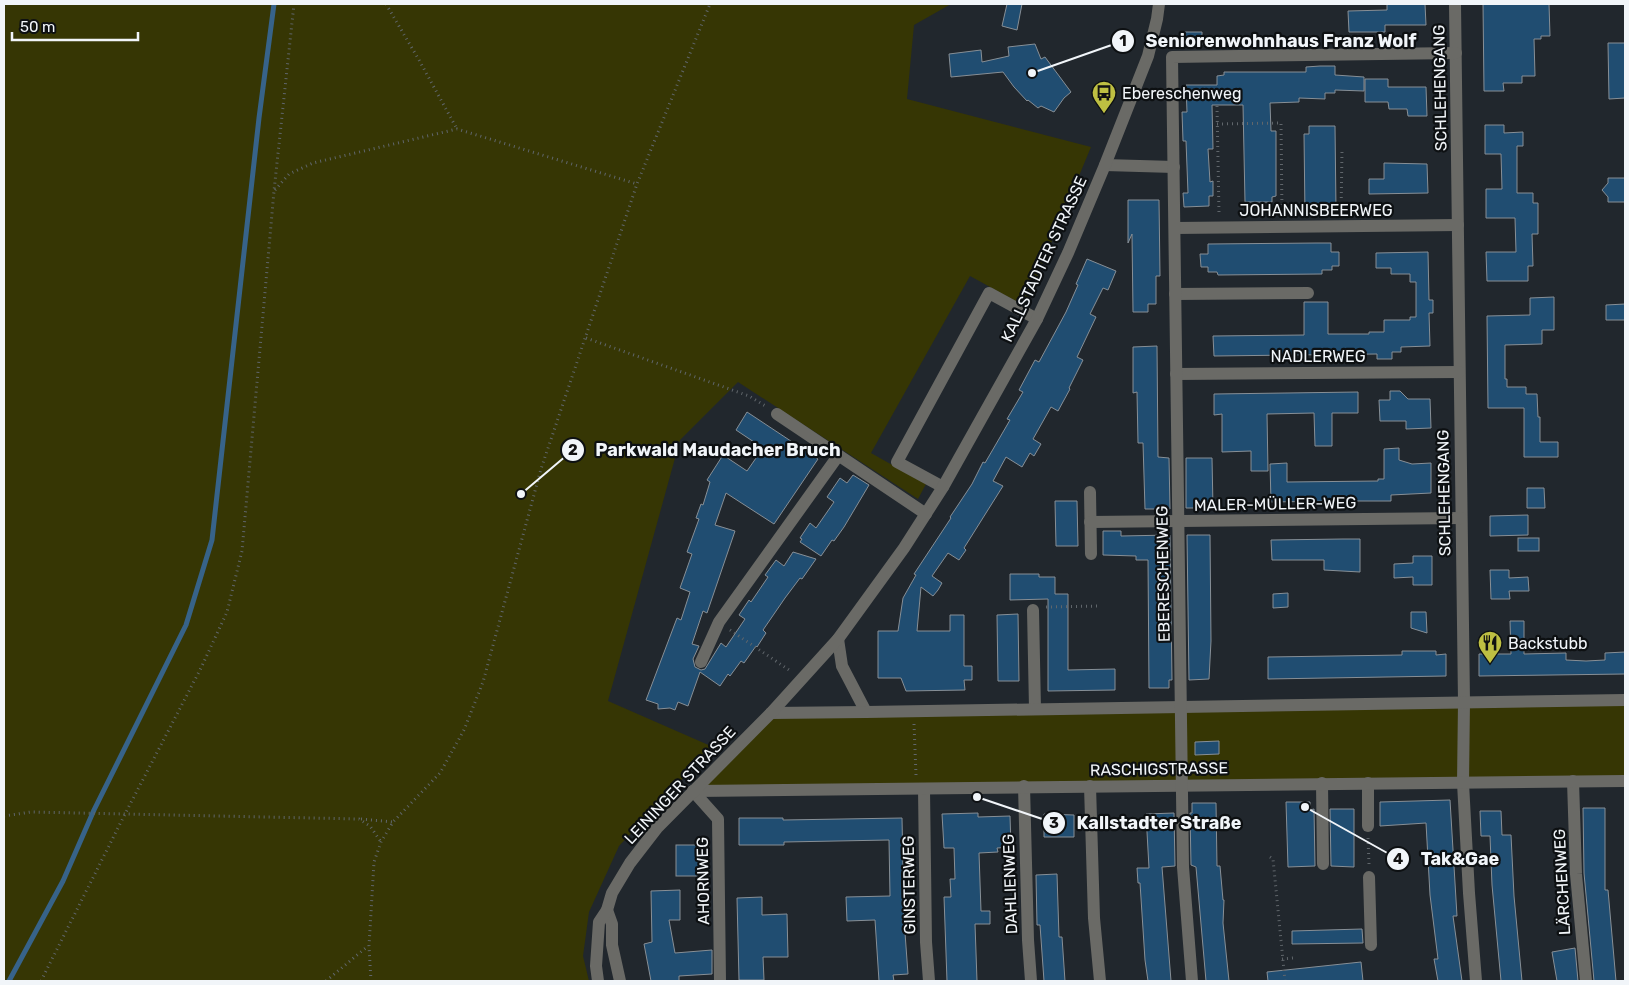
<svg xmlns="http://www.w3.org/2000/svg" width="1629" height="985" font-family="Rubik,sans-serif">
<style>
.green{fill:#363604}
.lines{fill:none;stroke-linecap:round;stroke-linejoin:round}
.stream{stroke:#376389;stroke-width:5}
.building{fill:#204d71;stroke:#878f96}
.path{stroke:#60666b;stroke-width:3;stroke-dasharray:1 4;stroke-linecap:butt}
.minor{stroke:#6a6a66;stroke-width:12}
.labels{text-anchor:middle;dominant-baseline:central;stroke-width:4.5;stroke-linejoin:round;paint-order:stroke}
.street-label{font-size:16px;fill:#f1f5f9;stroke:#0d1012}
.poi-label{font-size:16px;fill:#f1f5f9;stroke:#0d1012;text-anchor:start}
.leader{fill:none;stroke:#f1f5f9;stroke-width:2}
.callout-dot{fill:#f1f5f9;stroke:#0d1012;stroke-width:2}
.mark-label{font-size:15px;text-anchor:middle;font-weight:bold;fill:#111}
.callout-label{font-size:18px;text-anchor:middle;font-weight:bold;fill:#f1f5f9;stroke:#0d1012;stroke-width:4.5;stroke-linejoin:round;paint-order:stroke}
</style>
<rect width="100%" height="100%" fill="#21272d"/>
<!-- green -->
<g class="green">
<polygon points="4,4 951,4 914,25 907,99 1091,147 1025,306 970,276 871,453 926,484 918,499 738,382 680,440 608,701 713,747 619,846 589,912 583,956 589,981 4,981"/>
<polygon points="1625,700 1625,781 693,791 771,713"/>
</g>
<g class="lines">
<!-- stream -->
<polyline class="stream" points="9,981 63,881 94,810 186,625 212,540 259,118 274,4"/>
</g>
<!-- building -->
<g class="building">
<polygon points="1007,4 1022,4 1017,30 1002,26"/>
<polygon points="1387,4 1425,4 1426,25 1385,25 1385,32 1349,32 1348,11 1387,10"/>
<polygon points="1483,4 1549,4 1550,36 1541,36 1541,39 1534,39 1535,76 1522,76 1522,83 1503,83 1504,91 1484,91"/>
<polygon points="1181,32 1202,32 1202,45 1181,46"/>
<polygon points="1608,43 1625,43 1625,98 1609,99"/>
<polygon points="1035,44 1041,59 1045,57 1071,92 1064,98 1054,112 1041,106 1038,108 1028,100 1027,101 1014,87 1003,72 951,77 949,54 981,50 982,62 1009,56 1008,47"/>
<polygon points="1320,66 1335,66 1335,75 1364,77 1364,91 1335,90 1335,93 1325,93 1325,99 1299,98 1299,102 1270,103 1271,131 1276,131 1276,196 1272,197 1272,202 1245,202 1243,105 1212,105 1213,149 1208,149 1210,182 1213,181 1213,196 1209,196 1209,206 1184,207 1183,193 1188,193 1186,141 1183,141 1182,112 1187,112 1186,85 1217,85 1217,76 1224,75 1224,72 1306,72 1306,67"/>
<polygon points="1365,79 1388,79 1388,87 1426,87 1427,116 1408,116 1407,109 1389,109 1388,102 1365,102"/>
<polygon points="1485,125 1504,125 1504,133 1523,132 1523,146 1517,146 1517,193 1533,193 1533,203 1538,203 1538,234 1532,234 1533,266 1528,266 1528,281 1487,281 1486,252 1516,252 1515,218 1486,218 1486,189 1502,189 1501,154 1485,154"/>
<polygon points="1309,126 1335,126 1336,210 1332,210 1332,216 1305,216 1304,134 1309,134"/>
<polygon points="1384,163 1427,164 1428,193 1369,194 1369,179 1384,179"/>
<polygon points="1608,178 1625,178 1625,202 1608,202 1608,197 1602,190 1608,183"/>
<polygon points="1128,200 1159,200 1160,276 1156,276 1156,304 1148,304 1148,312 1133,312 1132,234 1128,243"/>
<polygon points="1317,243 1331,243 1331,252 1339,252 1339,266 1332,266 1332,270 1322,270 1322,274 1218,275 1217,272 1208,272 1208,267 1201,267 1200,254 1208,254 1208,244"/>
<polygon points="1428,252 1429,300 1433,300 1433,313 1429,313 1430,346 1401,347 1401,352 1392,352 1392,359 1377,359 1377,354 1214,356 1213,336 1304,335 1304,302 1328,302 1328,334 1369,334 1369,332 1384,332 1384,320 1410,320 1410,317 1416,317 1416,282 1410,282 1410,274 1391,274 1391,268 1376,268 1376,253"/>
<polygon points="1087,259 1116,271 1108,290 1103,288 1090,314 1096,317 1077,357 1083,360 1069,388 1070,389 1058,411 1051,407 1033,439 1041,444 1034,456 1030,453 1022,467 1006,457 993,481 1003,486 964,548 966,550 959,560 948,553 932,576 942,583 938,590 933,596 921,587 917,631 950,631 950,615 964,615 964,666 972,666 972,680 964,680 965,690 906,691 901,678 878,678 878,631 898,631 903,598 916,575 914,574 951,518 950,517 972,484 983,462 985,463 1010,420 1007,419 1023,392 1019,390 1035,360 1039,362 1066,312 1078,285 1076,284"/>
<polygon points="1554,297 1554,330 1542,330 1542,344 1505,345 1505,379 1507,379 1507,387 1526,387 1526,394 1537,394 1538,417 1540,417 1540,442 1558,442 1558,457 1524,457 1524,408 1488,408 1487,316 1530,315 1530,298"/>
<polygon points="1625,304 1625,320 1606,320 1606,305"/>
<polygon points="1157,346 1158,457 1169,458 1170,509 1145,509 1143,443 1138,443 1137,392 1133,393 1133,347"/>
<polygon points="1390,391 1400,391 1408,399 1430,399 1431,428 1406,429 1406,421 1380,421 1379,400 1390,400"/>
<polygon points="1358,392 1358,413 1332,413 1332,446 1315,446 1314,413 1267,414 1268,471 1251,471 1251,451 1222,452 1222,414 1214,415 1214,394"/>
<polygon points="747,412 818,459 774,524 726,493 715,525 735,531 707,613 703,611 692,644 699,646 693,659 695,667 701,670 705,669 721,643 726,647 745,619 739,615 749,600 751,602 768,577 765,575 776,560 784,566 793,552 816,559 802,579 800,578 785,598 763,630 766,633 757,647 756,646 744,663 741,661 730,676 728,674 720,686 700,672 688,706 678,702 675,710 670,708 658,709 658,704 646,700 677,618 681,620 690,592 680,588 692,554 687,552 699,519 696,518 701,504 703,505 710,482 707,480 723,455 747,471 763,448 736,430"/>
<polygon points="1399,448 1399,460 1412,464 1431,463 1431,493 1391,495 1391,501 1351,501 1351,506 1335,506 1335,501 1271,502 1270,464 1287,463 1287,482 1378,481 1378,479 1384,479 1384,449"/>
<polygon points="1186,458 1212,458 1213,508 1186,508"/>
<polygon points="853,475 869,485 844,527 834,541 832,540 821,556 800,542 802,539 800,538 810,523 816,528 834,502 827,497 840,478 847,483"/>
<polygon points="1527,488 1544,488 1545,508 1527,508"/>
<polygon points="1055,501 1077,501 1078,546 1056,546"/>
<polygon points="1528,515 1528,535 1490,536 1490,516"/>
<polygon points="1103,531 1121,531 1121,536 1170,535 1172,680 1169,680 1169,688 1149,688 1148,560 1136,560 1136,556 1103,555"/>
<polygon points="1187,535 1210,535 1211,641 1209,679 1189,680"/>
<rect x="1518" y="538" width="21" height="13"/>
<polygon points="1343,539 1360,539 1360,572 1324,570 1324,560 1272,560 1271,540"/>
<polygon points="1413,556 1432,556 1432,585 1413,585 1413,577 1394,578 1394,564 1413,563"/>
<polygon points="1490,570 1509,570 1509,578 1528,577 1529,591 1509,591 1510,599 1491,599"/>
<polygon points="1010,574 1039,574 1039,577 1055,577 1055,594 1068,594 1068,670 1115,669 1115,690 1048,691 1048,599 1010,600"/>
<polygon points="1288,593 1288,607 1273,608 1273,594"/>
<polygon points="1411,612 1426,612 1427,633 1411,628"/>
<polygon points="1018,614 1019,681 998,681 997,615"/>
<polygon points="1510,621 1524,621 1524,654 1566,653 1566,660 1586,661 1605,660 1605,653 1625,652 1625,674 1479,676 1479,654 1511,654"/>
<polygon points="1402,651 1436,651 1436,655 1446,654 1446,676 1268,679 1268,657 1402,655"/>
<polygon points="1219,741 1219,754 1195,755 1195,742"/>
<polygon points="1450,800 1457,916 1453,916 1462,981 1438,981 1434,959 1438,959 1430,895 1426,823 1380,826 1380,802"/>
<polygon points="1286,802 1310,802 1310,810 1314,809 1315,866 1288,867"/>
<polygon points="1192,803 1216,803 1217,866 1220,866 1223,900 1224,900 1223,923 1229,981 1206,981 1196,867 1191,865 1190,813 1192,813"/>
<polygon points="1583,808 1605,808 1605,890 1608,890 1616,981 1594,981 1584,873"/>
<polygon points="1330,809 1354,809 1354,867 1331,866"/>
<polygon points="1480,811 1501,811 1502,835 1511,835 1514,896 1522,981 1501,981 1492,885 1490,836 1481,836"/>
<polygon points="978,813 978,817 1010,816 1011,847 997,848 998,852 979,853 981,911 990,911 990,924 975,924 977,981 947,981 944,897 951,897 950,879 955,879 954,848 944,848 942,814"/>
<polygon points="1174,813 1175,866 1162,867 1171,981 1148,981 1145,960 1140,883 1138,883 1137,868 1149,868 1146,814"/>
<polygon points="1044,814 1074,815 1074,837 1044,837"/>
<polygon points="739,818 783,818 783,820 902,818 904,919 908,974 893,975 894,981 879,981 875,920 847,921 846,897 890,896 889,840 784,842 784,845 739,845"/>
<rect x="676" y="845" width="30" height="31"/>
<polygon points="1057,874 1059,937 1062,937 1065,981 1044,981 1040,925 1037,925 1036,875"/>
<polygon points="680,890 680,920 669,920 675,953 712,950 712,974 679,976 679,981 651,981 644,944 652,942 651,891"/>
<polygon points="762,897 762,915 787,914 788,957 763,957 764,980 739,980 737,898"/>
<polygon points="1362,929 1363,943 1292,944 1292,931"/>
<polygon points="1575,948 1578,981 1557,981 1552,952"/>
<polygon points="1361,962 1363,981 1268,981 1267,972"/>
</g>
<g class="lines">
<!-- path -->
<g class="path">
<polyline points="386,4 419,60 457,129"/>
<polyline points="1217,106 1219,214"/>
<polyline points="1217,124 1281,123 1282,214"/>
<polyline points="275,190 289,174 313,163 457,129 637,184"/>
<polyline points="1341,213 1342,151"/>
<polyline points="586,338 749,396 767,407"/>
<polyline points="1046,607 1101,606"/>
<polyline points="730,630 792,672"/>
<polyline points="914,724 916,775"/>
<polyline points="4,816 31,812 359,819 370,826 381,842"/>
<polyline points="361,819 393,822"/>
<polyline points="1368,838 1369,864"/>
<polyline points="1270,857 1273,859 1285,981"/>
<polyline points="1282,959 1293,958"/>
<polyline points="41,981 125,814 201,668 227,612 242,551 274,191 294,4"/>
<polyline points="326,981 368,946"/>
<polyline points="371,981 369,946 374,862 381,842 393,822 440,773 464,730 483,682 541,469 637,184 710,4"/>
</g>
<!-- minor -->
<g class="minor">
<polyline points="1455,4 1464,702 1463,783 1469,893 1476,981"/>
<polyline points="1105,165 1174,167"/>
<polyline points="1175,228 1458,225"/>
<polyline points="1175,294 1308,293"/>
<polyline points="1176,374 1459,372"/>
<polyline points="777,414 926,514"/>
<polyline points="943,487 897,462 989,293 1037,319"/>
<polyline points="1090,492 1091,554"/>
<polyline points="1090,522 1461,518"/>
<polyline points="1033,610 1035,709"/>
<polyline points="838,639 842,666 866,712"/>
<polyline points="701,662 719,622 838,456"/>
<polyline points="771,713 866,712 1625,700"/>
<polyline points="1573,781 1576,874 1586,981"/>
<polyline points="1322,783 1323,864"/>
<polyline points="1368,783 1368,826"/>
<polyline points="1024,786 1028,940 1031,981"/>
<polyline points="1090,786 1094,918 1100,981"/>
<polyline points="924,789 926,942 929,981"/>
<path d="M 693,791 C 1004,788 1315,782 1625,781"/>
<polyline points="693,791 718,819 720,981"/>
<polyline points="1369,877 1371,945"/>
<polyline points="607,910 612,924 612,945 620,981"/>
<polyline points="598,981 596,966 599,922 607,910 612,893 630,863 657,828 771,713 838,639 904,548 943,487 1037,319 1068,253 1105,165 1148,56 1157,19 1159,4"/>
<polyline points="1192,981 1183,867 1172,57 1456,53"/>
</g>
</g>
<!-- icons -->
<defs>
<symbol id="bus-pin" viewBox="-11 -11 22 30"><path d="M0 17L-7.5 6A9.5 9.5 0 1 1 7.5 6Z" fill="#bebf42" stroke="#0d1012"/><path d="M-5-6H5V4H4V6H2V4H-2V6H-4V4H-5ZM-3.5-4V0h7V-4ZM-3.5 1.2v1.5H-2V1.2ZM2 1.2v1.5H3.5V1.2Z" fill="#111"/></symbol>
<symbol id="restaurant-pin" viewBox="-11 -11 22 30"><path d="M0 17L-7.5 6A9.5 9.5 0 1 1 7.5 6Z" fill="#bebf42" stroke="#0d1012"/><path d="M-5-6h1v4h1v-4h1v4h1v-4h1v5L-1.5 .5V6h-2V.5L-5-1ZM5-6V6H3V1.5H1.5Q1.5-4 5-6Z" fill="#111"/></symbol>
</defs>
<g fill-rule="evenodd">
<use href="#bus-pin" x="1090" y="79" width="28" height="38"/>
<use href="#restaurant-pin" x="1476" y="629" width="28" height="38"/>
</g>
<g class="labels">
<!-- street labels -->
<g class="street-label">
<text transform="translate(1440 88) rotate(-91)">SCHLEHENGANG</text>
<text x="1316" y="210">JOHANNISBEERWEG</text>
<text transform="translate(1044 259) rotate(-65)">KALLSTADTER STRASSE</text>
<text x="1318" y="356">NADLERWEG</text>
<text transform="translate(1444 493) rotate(-91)">SCHLEHENGANG</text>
<text transform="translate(1275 504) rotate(-1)">MALER-MÜLLER-WEG</text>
<text transform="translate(1163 574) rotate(-91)">EBERESCHENWEG</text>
<text transform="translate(1159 769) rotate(-1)">RASCHIGSTRASSE</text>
<text transform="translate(680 785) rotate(-47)">LEININGER STRASSE</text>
<text transform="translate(703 881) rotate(-91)">AHORNWEG</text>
<text transform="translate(1562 882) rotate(-93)">LÄRCHENWEG</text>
<text transform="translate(1010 884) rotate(-92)">DAHLIENWEG</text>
<text transform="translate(909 885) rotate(-91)">GINSTERWEG</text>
</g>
<!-- poi labels -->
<g class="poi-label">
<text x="1122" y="93">Ebereschenweg</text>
<text x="1508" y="643">Backstubb</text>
</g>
</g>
<!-- callouts -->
<path class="leader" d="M1032 73L1123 41M521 494L573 450M977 797L1054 823M1305 807L1398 859"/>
<g class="callout-dot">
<circle cx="1032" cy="73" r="5"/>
<circle cx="521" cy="494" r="5"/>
<circle cx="977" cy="797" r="5"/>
<circle cx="1305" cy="807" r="5"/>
<circle cx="1123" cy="41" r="12"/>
<circle cx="573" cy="450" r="12"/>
<circle cx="1054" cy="823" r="12"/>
<circle cx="1398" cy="859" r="12"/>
</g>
<g class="mark-label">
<text x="1123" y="46">1</text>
<text x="573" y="455">2</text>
<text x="1054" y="828">3</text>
<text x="1398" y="864">4</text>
</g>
<g class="callout-label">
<text x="1281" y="47">Seniorenwohnhaus Franz Wolf</text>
<text x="718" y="456">Parkwald Maudacher Bruch</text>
<text x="1159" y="829">Kallstadter Straße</text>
<text x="1460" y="865">Tak&amp;Gae</text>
</g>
<!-- border -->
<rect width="1629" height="985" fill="none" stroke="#f1f5f9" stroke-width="10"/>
<!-- scale -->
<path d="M12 32v8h126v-8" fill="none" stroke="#f1f5f9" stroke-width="2.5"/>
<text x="20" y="32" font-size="15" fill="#f1f5f9" stroke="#0d1012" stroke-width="4" paint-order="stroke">50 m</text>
</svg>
